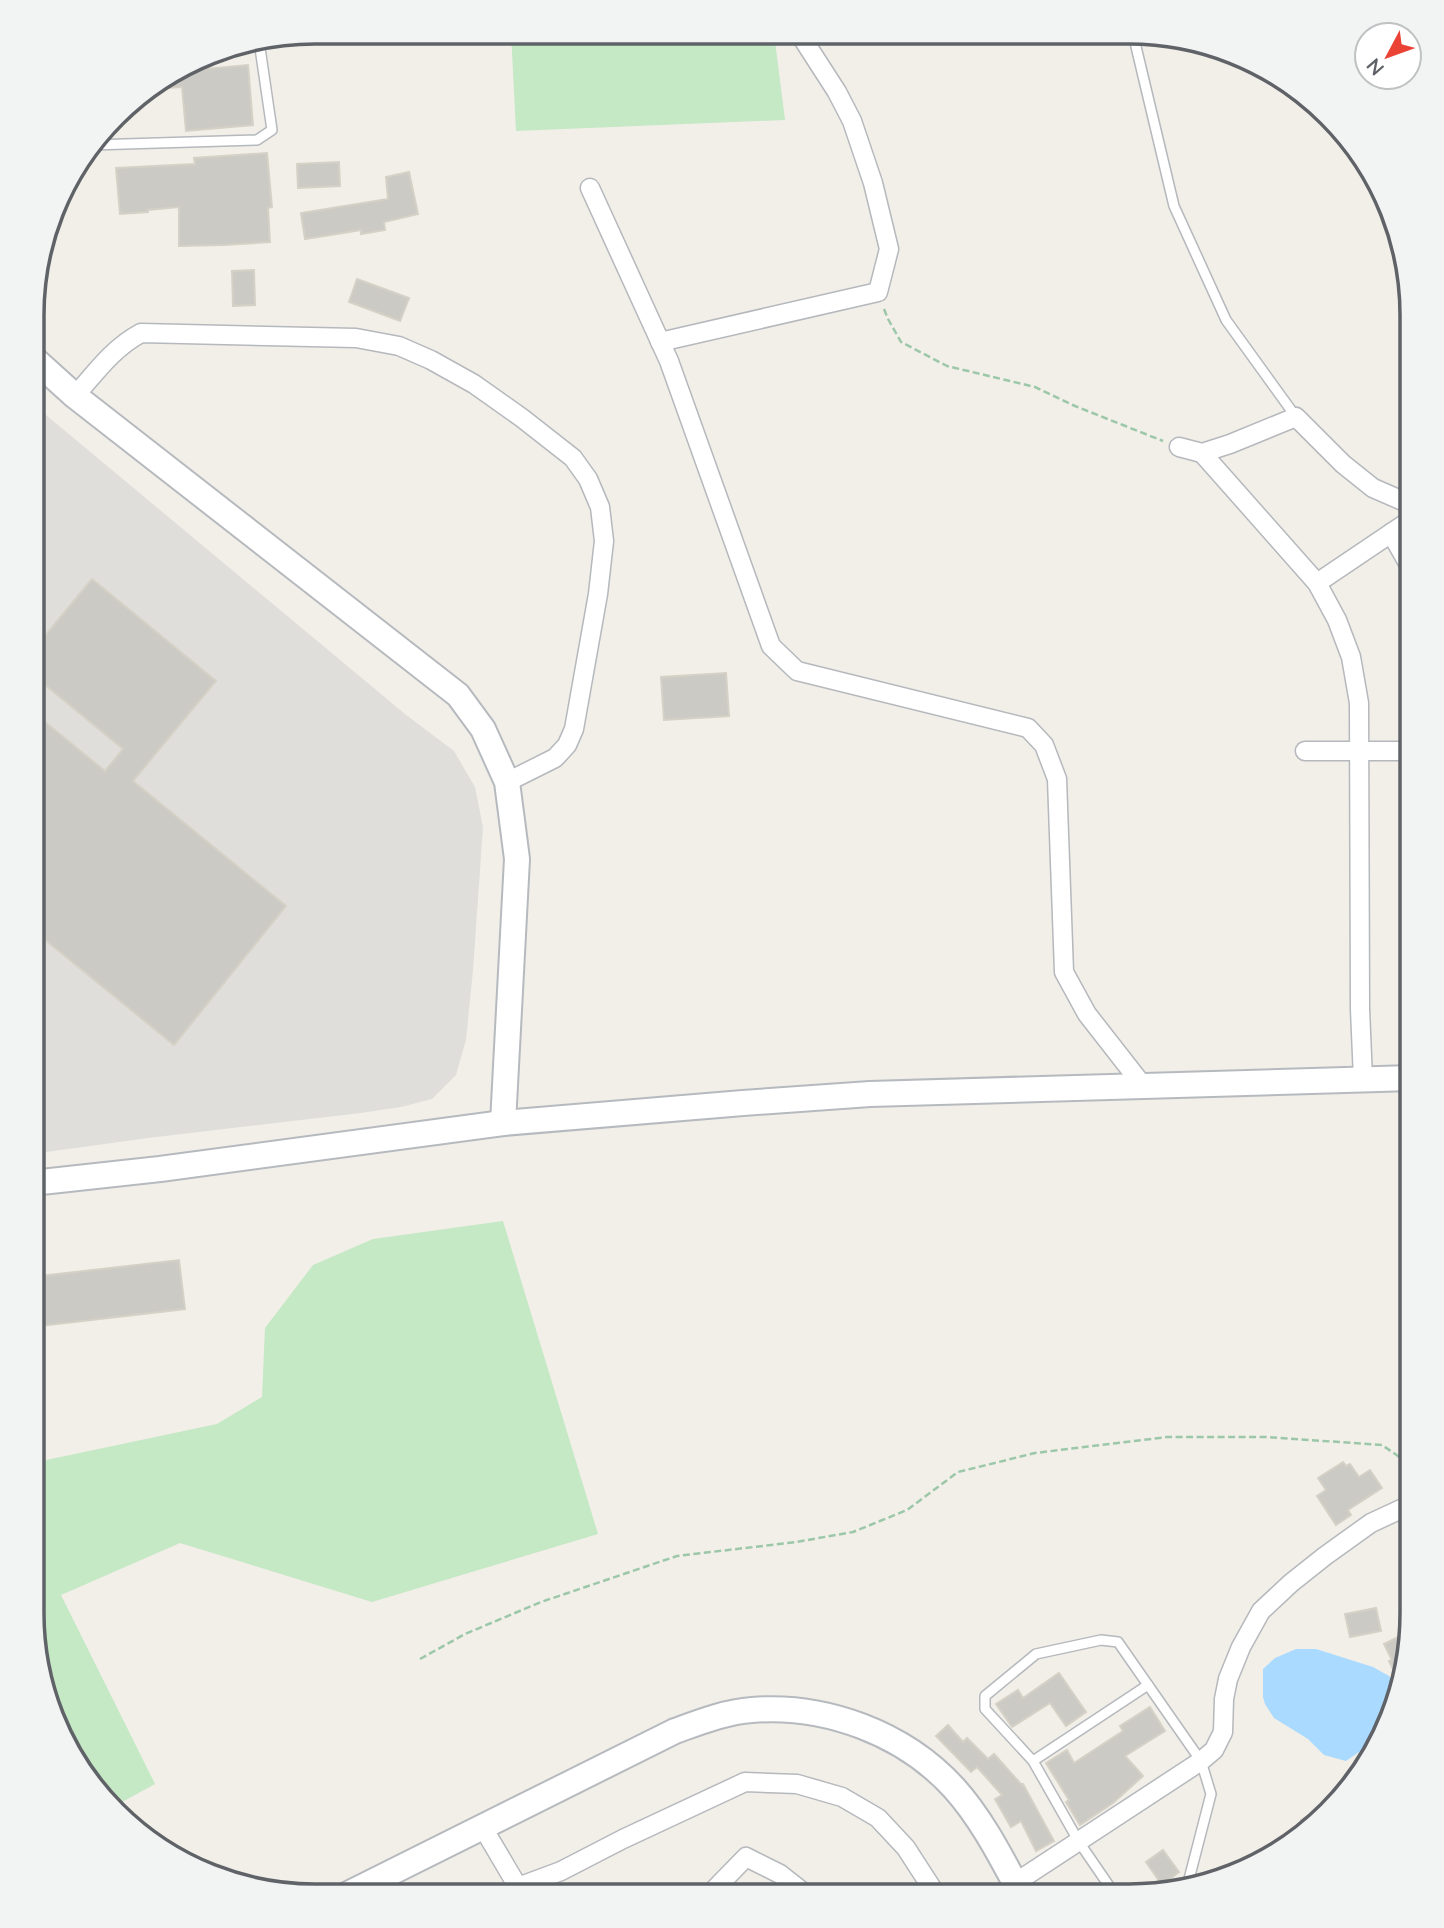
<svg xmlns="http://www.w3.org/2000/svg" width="1444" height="1928" font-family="Lato,sans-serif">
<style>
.industrial{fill:#e0deda}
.green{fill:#c5e8c5}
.water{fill:#aadaff}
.building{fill:#cccac5;stroke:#d6d1c6;stroke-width:2}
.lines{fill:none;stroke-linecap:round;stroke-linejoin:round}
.lane-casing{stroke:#b5b8bc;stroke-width:12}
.street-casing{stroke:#b5b8bc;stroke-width:21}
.secondary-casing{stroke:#b6babf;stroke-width:28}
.path{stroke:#9cc7a9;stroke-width:2.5;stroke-dasharray:7 3.5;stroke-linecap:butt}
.lane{stroke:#fff;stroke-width:9}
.street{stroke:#fff;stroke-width:18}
.secondary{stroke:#fff;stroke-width:24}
.rim{fill:none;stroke:#5f6368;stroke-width:3.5}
</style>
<rect width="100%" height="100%" fill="#f1efe8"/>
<!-- industrial -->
<polygon class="industrial" points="34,405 405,714 454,751 475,787 483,827 473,970 466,1040 456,1075 432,1099 401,1107 361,1113 148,1138 32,1154"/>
<!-- green -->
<g class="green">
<polygon points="511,32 774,33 785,120 516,131"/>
<polygon points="503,1221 598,1534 372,1602 180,1543 61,1595 155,1784 111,1808 102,1800 61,1739 32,1613 32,1463 217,1424 262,1397 265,1328 313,1265 373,1239"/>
</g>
<!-- water -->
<polygon class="water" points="1296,1649 1316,1649 1373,1667 1389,1676 1398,1689 1399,1694 1397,1704 1382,1736 1346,1761 1324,1755 1308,1739 1274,1718 1265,1704 1263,1697 1263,1669 1275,1658"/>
<!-- building -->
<g class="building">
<polygon points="194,64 194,70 248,65 253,125 186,131 182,87 150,89"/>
<polygon points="267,153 272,207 268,208 270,242 224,245 179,246 179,207 148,210 148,212 120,214 116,168 195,164 194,158"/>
<polygon points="339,162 340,186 298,188 297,164"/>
<polygon points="409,172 418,214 384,222 385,230 361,234 361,230 305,239 301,213 388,199 386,177"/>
<polygon points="254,270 255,305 233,306 232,271"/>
<polygon points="357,279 409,298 400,321 349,302"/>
<polygon points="92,579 216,681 133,781 286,906 174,1045 33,930 33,712 105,771 123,749 33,675 33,650"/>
<polygon points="726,673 729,716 664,720 661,677"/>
<polygon points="179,1260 185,1309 32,1327 32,1277"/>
<polygon points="1343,1462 1346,1466 1350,1464 1359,1477 1370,1470 1382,1488 1348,1510 1351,1515 1336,1525 1317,1496 1326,1490 1318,1478"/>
<polygon points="1376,1608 1381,1631 1350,1637 1345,1614"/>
<polygon points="1406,1633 1410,1641 1401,1685 1389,1661 1392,1660 1384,1644"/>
<polygon points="1059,1673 1086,1712 1066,1726 1050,1703 1012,1727 996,1704 1018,1690 1023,1698"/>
<polygon points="1150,1707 1165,1731 1125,1756 1143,1776 1113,1803 1080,1825 1066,1802 1069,1800 1046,1763 1067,1750 1074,1763 1123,1731 1120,1726"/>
<polygon points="948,1725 963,1742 967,1738 988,1759 994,1754 1021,1784 1023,1784 1054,1841 1036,1851 1021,1821 1011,1827 995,1799 1002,1795 977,1767 971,1772 936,1736"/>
<polygon points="1336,1798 1338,1801 1316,1826 1308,1831 1301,1820"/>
<polygon points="1163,1850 1179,1872 1162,1885 1146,1862"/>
</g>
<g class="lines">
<defs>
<g id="lane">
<polyline points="1133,34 1174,206 1226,320 1296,417"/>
<polyline points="92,145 257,140 272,130 260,48"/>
<polyline points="1033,1761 1148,1685"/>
<polyline points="1116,1896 1079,1842 1033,1761 985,1709 985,1696 1036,1654 1101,1640 1118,1642 1201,1761 1211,1794 1188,1883"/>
</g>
<g id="street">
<polyline points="590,188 669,361 771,646 797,671 1028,728 1044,745 1057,779 1064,972 1087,1014 1144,1087"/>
<polyline points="660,342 878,292 889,249 873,183 852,121 837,92 799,33"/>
<path d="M 75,396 C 96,372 113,348 141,333 L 356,338 L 399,346 L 431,360 L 474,384 L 522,418 L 573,458 L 588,479 L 600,507 L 604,541 L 598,594 L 574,729 L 567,745 L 555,758 L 507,782"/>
<polyline points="1179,447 1202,453 1230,444 1296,417 1343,464 1373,488 1412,505"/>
<polyline points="1202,453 1317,583 1337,620 1351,657 1359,703 1360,1009 1363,1079"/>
<polyline points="1391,533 1412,570"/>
<polyline points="1317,583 1412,519"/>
<polyline points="1305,751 1412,751"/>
<polyline points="482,1826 518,1887 561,1871 623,1839 745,1782 797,1784 842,1797 878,1818 906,1848 937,1896"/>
<polyline points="1015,1883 1201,1761 1214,1750 1223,1732 1224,1699 1228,1679 1241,1647 1261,1611 1291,1583 1325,1556 1371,1523 1412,1504"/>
<polyline points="709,1895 746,1857 780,1874 808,1896"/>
</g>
<g id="secondary">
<polyline points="34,359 75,396 458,695 483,729 507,782 517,859 503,1123"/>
<polyline points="32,1183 160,1169 503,1123 743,1103 870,1094 1412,1078"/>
<path d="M 348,1894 L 675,1731 C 700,1722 725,1712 752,1710 C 825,1704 904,1733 954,1788 C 982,1819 1002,1859 1022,1896"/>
</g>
</defs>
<!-- lane casing -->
<use href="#lane" class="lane-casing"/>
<!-- street casing -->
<use href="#street" class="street-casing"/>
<!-- secondary casing -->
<use href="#secondary" class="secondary-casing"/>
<!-- path -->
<g class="path">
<polyline points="884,309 888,319 901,342 947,366 1035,387 1075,406 1163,441"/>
<polyline points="420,1659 465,1634 541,1602 677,1556 796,1542 853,1532 907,1510 958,1472 1035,1453 1167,1437 1266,1437 1382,1445 1398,1456 1412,1481"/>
</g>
<!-- lane -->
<use href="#lane" class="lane"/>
<!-- street -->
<use href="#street" class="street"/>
<!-- secondary -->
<use href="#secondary" class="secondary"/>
</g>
<!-- crop -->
<path d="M0 0H1444V1928H0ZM315 44H1129A271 271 0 0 1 1400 315V1613A271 271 0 0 1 1129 1884H315A271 271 0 0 1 44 1613V315A271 271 0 0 1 315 44Z" fill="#f2f3f3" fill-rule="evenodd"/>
<path class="rim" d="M315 44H1129A271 271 0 0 1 1400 315V1613A271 271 0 0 1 1129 1884H315A271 271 0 0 1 44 1613V315A271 271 0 0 1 315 44Z"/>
<!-- north arrow -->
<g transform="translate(1388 56) rotate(229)"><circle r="33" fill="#ffffff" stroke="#bfc1c3" stroke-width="2"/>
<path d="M0-5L12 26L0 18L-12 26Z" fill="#ea4335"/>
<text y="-10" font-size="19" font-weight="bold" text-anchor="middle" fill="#5f6368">N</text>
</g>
</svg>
